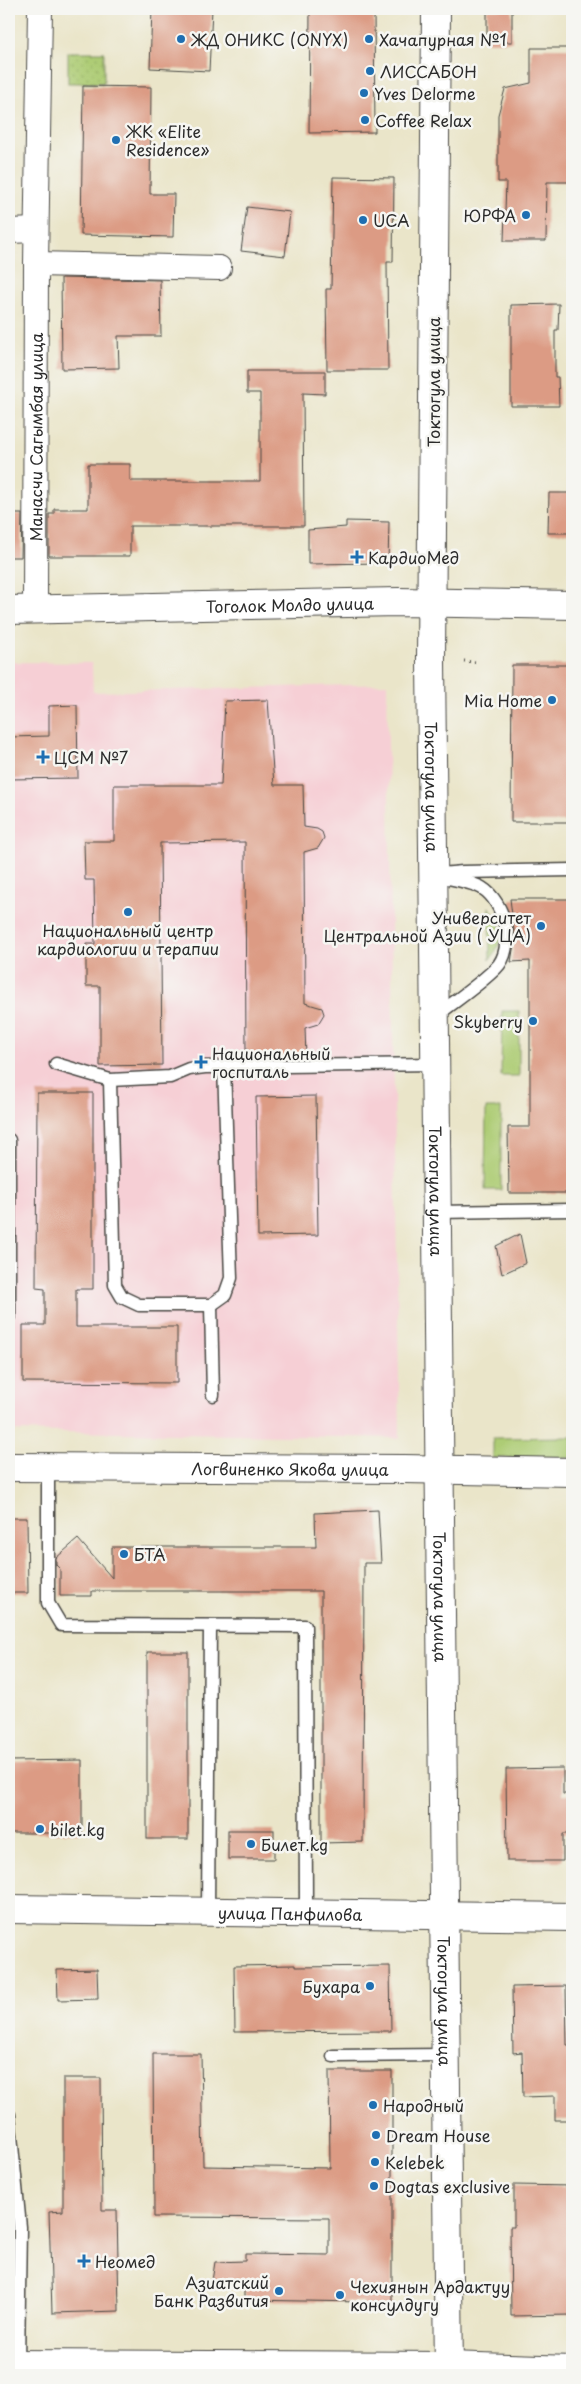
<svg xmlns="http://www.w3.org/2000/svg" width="581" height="2384" font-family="'Playpen Sans',sans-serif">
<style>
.built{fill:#f6cfd5}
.grass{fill:#adcc74;stroke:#6c7c50}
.park{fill:url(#park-dots);stroke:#6c7c50}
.building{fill:#dc9b84}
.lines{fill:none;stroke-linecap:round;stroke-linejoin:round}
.lane-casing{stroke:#484743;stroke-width:15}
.street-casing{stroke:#484743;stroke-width:26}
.secondary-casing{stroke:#484743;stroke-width:30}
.path{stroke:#484743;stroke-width:3;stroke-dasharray:1 4;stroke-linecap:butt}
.lane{stroke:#fff;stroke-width:12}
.street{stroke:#fff;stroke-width:24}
.secondary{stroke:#fff;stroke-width:28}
.poi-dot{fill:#1f6fb2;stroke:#f6f6f2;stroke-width:2}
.labels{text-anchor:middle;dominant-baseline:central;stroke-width:5;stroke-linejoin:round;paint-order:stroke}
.poi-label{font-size:16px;fill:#2b2b2b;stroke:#f6f6f2;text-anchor:start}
.street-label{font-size:16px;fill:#2b2b2b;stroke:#f6f6f2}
</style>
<defs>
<pattern id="park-dots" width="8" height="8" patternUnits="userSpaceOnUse" patternTransform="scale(1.25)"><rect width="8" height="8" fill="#adcc74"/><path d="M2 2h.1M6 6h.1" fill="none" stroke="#95af65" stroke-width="1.8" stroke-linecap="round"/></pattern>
</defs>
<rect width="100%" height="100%" fill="#f6f6f2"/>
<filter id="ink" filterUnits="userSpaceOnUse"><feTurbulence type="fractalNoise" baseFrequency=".02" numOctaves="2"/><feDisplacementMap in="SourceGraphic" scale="10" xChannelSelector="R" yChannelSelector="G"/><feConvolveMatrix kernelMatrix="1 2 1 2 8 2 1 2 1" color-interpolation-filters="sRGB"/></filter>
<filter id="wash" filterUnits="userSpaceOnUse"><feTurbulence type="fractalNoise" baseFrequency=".0096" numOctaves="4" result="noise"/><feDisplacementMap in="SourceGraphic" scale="20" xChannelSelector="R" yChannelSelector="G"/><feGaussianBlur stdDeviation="1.12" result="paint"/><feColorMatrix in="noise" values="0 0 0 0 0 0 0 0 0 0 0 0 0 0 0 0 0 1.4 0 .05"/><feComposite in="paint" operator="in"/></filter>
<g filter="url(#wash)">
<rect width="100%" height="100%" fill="#eae5c9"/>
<!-- built -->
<polygon class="built" points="9,662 92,663 93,692 387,684 400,1438 9,1431"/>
<!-- grass -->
<g class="grass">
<path d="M 489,907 C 505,927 504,940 490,960 Z"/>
<polygon points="502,1011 519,1011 519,1076 501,1076"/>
<polygon points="486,1108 501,1108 501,1190 485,1190"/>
<polygon points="572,1437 572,1458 493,1458 493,1438"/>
</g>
<!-- park -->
<rect class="park" x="68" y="52" width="36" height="31"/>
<g id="blocks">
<!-- building -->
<g class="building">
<polygon points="152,9 212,9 209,71 150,68"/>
<polygon points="310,9 374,9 375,132 309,133"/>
<rect x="487" y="9" width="25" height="33"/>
<polygon points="531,48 572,48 572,182 547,182 546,241 504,241 506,182 498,182 498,115 505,89 531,83"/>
<polygon points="83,86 151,87 150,194 174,194 173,237 81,235"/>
<polygon points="333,177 394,178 393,262 387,262 388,370 327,370 326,289 331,289"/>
<polygon points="247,207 290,212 285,256 241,251"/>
<polygon points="61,278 160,280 161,336 118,336 119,368 62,369"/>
<polygon points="559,304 558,330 555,330 555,377 558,377 559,406 511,406 511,305"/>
<polygon points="247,371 325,371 325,394 303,393 304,526 130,526 130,556 49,556 49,514 54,514 54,509 88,509 88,464 130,464 130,481 260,481 260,393 247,393"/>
<polygon points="549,493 572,493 572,533 548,533"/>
<polygon points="9,514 22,514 21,557 9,557"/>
<polygon points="346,521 389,522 388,563 308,564 308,530 346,527"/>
<polygon points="512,665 572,665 572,822 511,822"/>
<polygon points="268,700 274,785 303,785 304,827 317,829 322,832 324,838 318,848 304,852 305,1003 322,1008 324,1014 318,1024 305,1028 306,1058 246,1058 245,842 160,843 162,1065 100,1066 100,986 86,986 86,944 95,944 94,880 85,880 84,841 114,841 114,785 221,785 225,701"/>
<polygon points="77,705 78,778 9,779 9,737 49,736 49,706"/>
<polygon points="510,899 572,899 572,1193 509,1193 508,1127 530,1127 530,961 511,962 515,938"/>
<polygon points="37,1093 93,1093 93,1289 76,1289 76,1327 177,1327 177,1383 23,1382 23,1325 45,1325 45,1289 36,1288"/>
<polygon points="316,1096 318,1235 258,1236 256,1097"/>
<polygon points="520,1234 526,1263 502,1274 496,1246"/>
<polygon points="378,1510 381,1563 364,1563 363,1842 321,1843 321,1591 92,1591 92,1596 60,1596 60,1569 56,1565 56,1558 78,1539 112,1578 112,1547 316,1547 315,1513"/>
<polygon points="9,1518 27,1518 28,1593 9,1593"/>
<rect x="147" y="1652" width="41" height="187"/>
<polygon points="82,1760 82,1833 9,1833 9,1761"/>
<polygon points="563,1768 563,1794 572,1794 572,1834 563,1834 563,1861 507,1861 506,1769"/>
<rect x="228" y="1830" width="46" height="29"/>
<polygon points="295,1965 295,1967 390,1966 391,2031 235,2032 234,1966"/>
<polygon points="97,1969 98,1999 58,2000 57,1970"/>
<polygon points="566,1986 567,2045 572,2045 572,2120 555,2120 555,2096 523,2097 522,2052 513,2053 512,1987"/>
<polygon points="153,2054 201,2054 203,2166 330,2168 329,2071 392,2071 392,2309 363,2309 363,2302 244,2300 244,2286 212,2281 215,2262 245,2261 245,2254 329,2255 329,2218 154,2217"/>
<polygon points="63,2078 101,2078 102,2210 117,2210 119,2311 52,2313 49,2212 63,2211"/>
<polygon points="514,2185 572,2186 572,2315 511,2316 510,2227 514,2227"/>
</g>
</g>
</g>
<g filter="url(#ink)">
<use href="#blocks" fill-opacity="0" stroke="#484743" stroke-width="1"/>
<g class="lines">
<defs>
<g id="lane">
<polyline points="441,874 463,872 572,870"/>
<path d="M 434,875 C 446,878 471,881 482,888 C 505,902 516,948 496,968 C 478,986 456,1000 436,1016"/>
<polyline points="56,1064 110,1080 170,1077 189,1069 205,1067 435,1064"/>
<polyline points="110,1080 115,1285 122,1297 139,1305 211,1305 225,1295 231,1278 224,1066"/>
<polyline points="9,1140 9,1316"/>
<polyline points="437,1212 572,1210"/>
<polyline points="211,1305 213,1395"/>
<polyline points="48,1468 48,1603 61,1625 305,1626 306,1913"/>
<polyline points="208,1912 210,1626"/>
<polyline points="333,2056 445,2055"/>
<polyline points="9,2115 20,2227 18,2362"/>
</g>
<g id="street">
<polyline points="9,231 36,230"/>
<polyline points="36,264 219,268"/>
<path id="s1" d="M 35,609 L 36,264 L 40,9"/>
<polyline points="9,2362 449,2364 572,2368"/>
</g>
<g id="secondary">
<path id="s2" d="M 436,9 L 431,660 L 449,2375"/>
<path id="s3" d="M 9,610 L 398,602 L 572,605"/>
<path id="s4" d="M 9,1467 L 404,1469 L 572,1472"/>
<path id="s5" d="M 9,1909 L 572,1917"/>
</g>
</defs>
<!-- lane casing -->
<use href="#lane" class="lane-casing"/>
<!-- street casing -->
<use href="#street" class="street-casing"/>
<!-- secondary casing -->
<use href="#secondary" class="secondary-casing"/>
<!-- path -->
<polyline class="path" points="464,661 476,662"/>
<!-- lane -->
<use href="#lane" class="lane"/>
<!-- street -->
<use href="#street" class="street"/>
<!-- secondary -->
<use href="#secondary" class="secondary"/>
</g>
</g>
<!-- markers -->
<g class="poi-dot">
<circle cx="181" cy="39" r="5"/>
<circle cx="369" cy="39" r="5"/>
<circle cx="370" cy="71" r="5"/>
<circle cx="364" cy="93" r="5"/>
<circle cx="365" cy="120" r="5"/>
<circle cx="116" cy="140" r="5"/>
<circle cx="526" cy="215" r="5"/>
<circle cx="363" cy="220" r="5"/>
<path d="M354.5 549.5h5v5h5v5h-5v5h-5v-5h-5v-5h5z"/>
<circle cx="552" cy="700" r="5"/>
<path d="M40.5 749.5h5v5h5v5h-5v5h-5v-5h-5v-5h5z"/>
<circle cx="128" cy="912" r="5"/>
<circle cx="541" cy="926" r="5"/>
<circle cx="533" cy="1021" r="5"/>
<path d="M198.5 1054.5h5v5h5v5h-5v5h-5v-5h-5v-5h5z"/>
<circle cx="124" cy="1554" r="5"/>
<circle cx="40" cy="1829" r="5"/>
<circle cx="251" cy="1844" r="5"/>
<circle cx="370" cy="1986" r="5"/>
<circle cx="373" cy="2105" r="5"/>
<circle cx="376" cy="2135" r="5"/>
<circle cx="375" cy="2162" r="5"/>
<circle cx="374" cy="2186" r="5"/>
<path d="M81.5 2253.5h5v5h5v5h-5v5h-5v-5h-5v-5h5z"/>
<circle cx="279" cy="2291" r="5"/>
<circle cx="340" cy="2295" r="5"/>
</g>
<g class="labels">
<!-- poi labels -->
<g class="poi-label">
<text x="191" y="39">ЖД ОНИКС (ONYX)</text>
<text x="379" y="39">Хачапурная №1</text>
<text x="380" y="71">ЛИССАБОН</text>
<text x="374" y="93">Yves Delorme</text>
<text x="375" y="120">Coffee Relax</text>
<text x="126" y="131">ЖК «Elite<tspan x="126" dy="18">Residence»</tspan></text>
<text x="516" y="215" text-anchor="end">ЮРФА</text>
<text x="373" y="220">UCA</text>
<text x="368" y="557">КардиоМед</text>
<text x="542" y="700" text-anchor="end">Mia Home</text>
<text x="54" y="757">ЦСМ №7</text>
<text x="531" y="917" text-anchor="end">Университет<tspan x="531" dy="18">Центральной Азии ( УЦА)</tspan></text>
<text x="128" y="930" text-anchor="middle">Национальный центр<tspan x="128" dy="18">кардиологии и терапии</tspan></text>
<text x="523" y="1021" text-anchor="end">Skyberry</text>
<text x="212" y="1053">Национальный<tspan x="212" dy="18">госпиталь</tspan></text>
<text x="134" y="1554">БТА</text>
<text x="50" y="1829">bilet.kg</text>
<text x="261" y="1844">Билет.kg</text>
<text x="360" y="1986" text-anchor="end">Бухара</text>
<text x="383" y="2105">Народный</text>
<text x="386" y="2135">Dream House</text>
<text x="385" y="2162">Kelebek</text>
<text x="384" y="2186">Dogtas exclusive</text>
<text x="95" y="2261">Неомед</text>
<text x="269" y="2282" text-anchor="end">Азиатский<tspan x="269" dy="18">Банк Развития</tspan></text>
<text x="350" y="2286">Чехиянын Ардактуу<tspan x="350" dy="18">консулдугу</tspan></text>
</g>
<!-- street labels -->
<g class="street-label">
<text transform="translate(433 382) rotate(-90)">Токтогула улица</text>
<text stroke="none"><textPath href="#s1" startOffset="172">Манасчи Сагымбая улица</textPath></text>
<text stroke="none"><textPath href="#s3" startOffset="281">Тоголок Молдо улица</textPath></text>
<text stroke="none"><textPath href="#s2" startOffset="778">Токтогула улица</textPath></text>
<text stroke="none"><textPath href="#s2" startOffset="1182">Токтогула улица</textPath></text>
<text stroke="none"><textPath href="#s4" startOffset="281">Логвиненко Якова улица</textPath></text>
<text stroke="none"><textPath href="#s2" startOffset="1588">Токтогула улица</textPath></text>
<text stroke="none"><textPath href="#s5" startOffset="281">улица Панфилова</textPath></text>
<text stroke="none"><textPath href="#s2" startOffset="1992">Токтогула улица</textPath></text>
</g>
</g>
<!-- margin -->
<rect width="581" height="2384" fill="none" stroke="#f6f6f2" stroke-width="30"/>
</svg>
